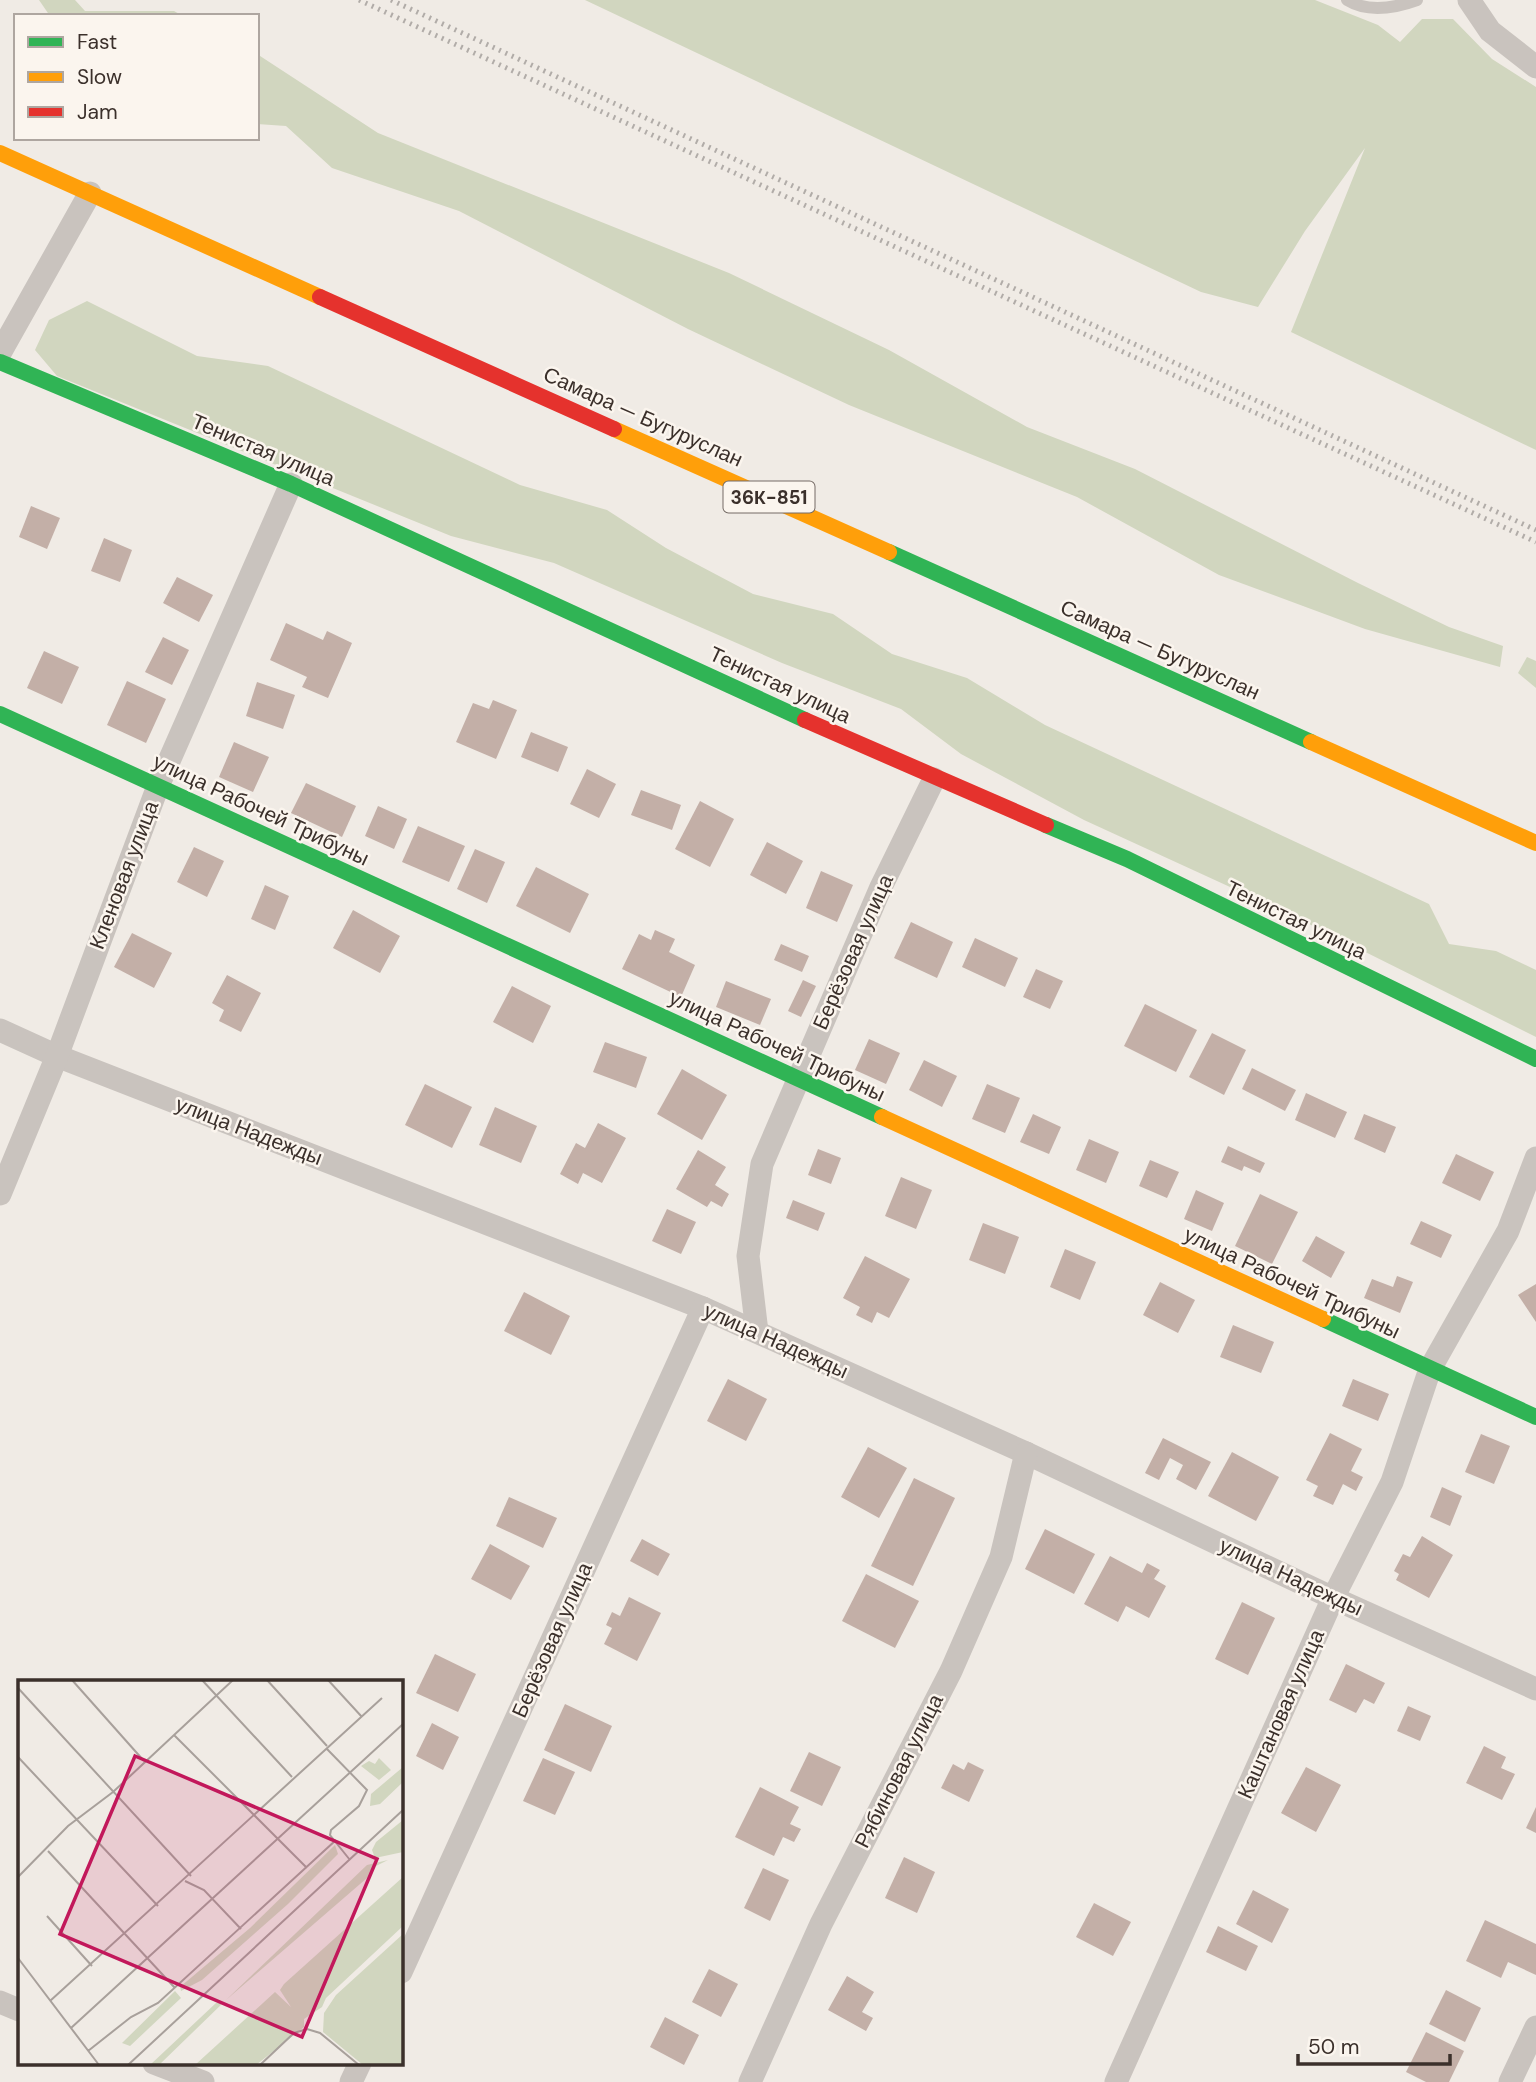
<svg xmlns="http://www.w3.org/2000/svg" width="1536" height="2082" font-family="'DM Sans',sans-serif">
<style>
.green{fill:#d1d6bf}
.building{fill:#c3afa7}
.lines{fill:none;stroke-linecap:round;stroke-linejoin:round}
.lane{stroke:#c9c3be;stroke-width:12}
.street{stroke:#c9c3be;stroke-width:23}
.fast{stroke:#30b455;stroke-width:16}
.slow{stroke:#ff9f0a;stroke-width:16}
.jam{stroke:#e5322d;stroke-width:16}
.rail{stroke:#b1aca8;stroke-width:5;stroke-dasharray:2 5;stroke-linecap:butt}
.labels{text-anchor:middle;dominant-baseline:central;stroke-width:5;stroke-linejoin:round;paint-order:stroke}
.shield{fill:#fbf5ee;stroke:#756b66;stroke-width:2}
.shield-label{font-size:19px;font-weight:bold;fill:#3b302b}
.street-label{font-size:21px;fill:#3b302b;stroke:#fbf5ee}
.inset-road{fill:none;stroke:#a8a09b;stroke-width:2}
.view{fill:#c2185b;fill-opacity:0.15;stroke:#c2185b;stroke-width:3.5}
.inset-edge{fill:none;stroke:#3b302b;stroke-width:3.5}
</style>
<rect width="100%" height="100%" fill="#f0ebe5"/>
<!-- green -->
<g class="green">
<polygon points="39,0 75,0 85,11 174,11 183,16 50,16"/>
<polygon points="585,0 1315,0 1378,25 1400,42 1422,19 1453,19 1492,59 1536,87 1536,450 1291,332 1365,148 1305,231 1258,307 1201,292"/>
<polygon points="257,54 378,133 729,273 889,350 1027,427 1135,469 1358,583 1449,627 1503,646 1500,667 1365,629 1219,575 1077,497 849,405 688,329 459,211 332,168 286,126 257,124"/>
<polygon points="87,301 197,356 268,366 520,485 607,510 666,548 753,594 833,614 892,654 967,678 1045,725 1429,904 1449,944 1496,951 1536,970 1536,1037 1291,915 1084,820 961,754 901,709 782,663 554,563 451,536 57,376 35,350 49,320"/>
<polygon points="1527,657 1536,661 1536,688 1518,673"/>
</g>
<!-- building -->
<g class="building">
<polygon points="31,506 60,518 47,549 19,537"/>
<polygon points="104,538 132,550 120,582 91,571"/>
<polygon points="177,577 213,595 199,622 163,603"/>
<polygon points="286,623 323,640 327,631 352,643 328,698 302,687 307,677 270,660"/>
<polygon points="163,637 189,650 172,685 145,672"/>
<polygon points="44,651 79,667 62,704 27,688"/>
<polygon points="127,681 166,699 146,743 107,725"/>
<polygon points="257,682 295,695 283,729 246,716"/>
<polygon points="493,700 517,710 496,759 456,742 473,703 489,709"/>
<polygon points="531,732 568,747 558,772 521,757"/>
<polygon points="234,742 269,757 253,792 219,777"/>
<polygon points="587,769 616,784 599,818 570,804"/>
<polygon points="306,783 356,806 342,837 291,813"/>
<polygon points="641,790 681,805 672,830 631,815"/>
<polygon points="700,801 734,819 710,867 675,849"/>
<polygon points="378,806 407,819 394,849 365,836"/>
<polygon points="418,826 465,846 449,882 402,862"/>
<polygon points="767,842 803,861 786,894 750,875"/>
<polygon points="194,847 224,861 207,897 177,882"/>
<polygon points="475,849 505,862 487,903 457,889"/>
<polygon points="536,867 589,894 570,933 516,906"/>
<polygon points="821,871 853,885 837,922 806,908"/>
<polygon points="265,885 289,896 275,930 251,919"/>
<polygon points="353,910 400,936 380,973 333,948"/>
<polygon points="911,922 953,942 937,978 894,958"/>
<polygon points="655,930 675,939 669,952 695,965 681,997 622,969 639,934 651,940"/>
<polygon points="132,933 172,953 154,988 114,967"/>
<polygon points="975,938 1018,958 1005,987 962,967"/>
<polygon points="781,944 809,956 802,972 774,960"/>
<polygon points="1036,969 1063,981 1050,1009 1023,997"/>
<polygon points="227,975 261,993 241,1032 219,1021 224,1010 212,1003"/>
<polygon points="803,980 816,986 801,1017 788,1011"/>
<polygon points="726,981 771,999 760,1025 716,1007"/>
<polygon points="512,986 551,1006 533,1043 493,1022"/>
<polygon points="1145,1004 1197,1030 1176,1072 1124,1046"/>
<polygon points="1212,1033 1246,1050 1224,1095 1189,1077"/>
<polygon points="869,1039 900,1053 886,1084 855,1070"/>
<polygon points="605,1042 647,1057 636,1088 593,1072"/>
<polygon points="924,1060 957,1076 942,1107 909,1090"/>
<polygon points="1252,1068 1296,1090 1285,1111 1242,1089"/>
<polygon points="682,1069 727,1095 702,1140 657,1114"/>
<polygon points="425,1084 472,1107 452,1148 405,1125"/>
<polygon points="987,1084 1020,1098 1005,1133 972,1119"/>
<polygon points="1306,1093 1347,1112 1335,1138 1295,1120"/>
<polygon points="495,1107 537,1126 521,1163 479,1145"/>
<polygon points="1033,1114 1061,1127 1049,1154 1020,1142"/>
<polygon points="1364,1114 1396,1127 1385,1153 1354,1139"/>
<polygon points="598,1123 626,1138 602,1183 583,1173 578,1184 560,1174 576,1143 585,1148"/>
<polygon points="1089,1139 1119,1152 1106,1183 1076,1170"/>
<polygon points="1228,1146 1265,1163 1260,1173 1244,1166 1242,1171 1221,1162"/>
<polygon points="818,1149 841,1158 831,1184 808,1175"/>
<polygon points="698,1150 726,1167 715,1185 729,1194 722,1207 711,1201 707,1207 676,1189"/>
<polygon points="1456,1154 1494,1172 1480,1201 1442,1183"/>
<polygon points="1150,1160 1179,1172 1167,1198 1139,1186"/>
<polygon points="901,1177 932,1190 916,1229 885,1216"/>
<polygon points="1196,1190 1224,1203 1212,1231 1184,1219"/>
<polygon points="1260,1194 1298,1212 1272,1264 1235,1246"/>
<polygon points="793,1200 825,1213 818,1231 786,1218"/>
<polygon points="667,1209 696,1222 681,1254 652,1241"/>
<polygon points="1421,1221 1452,1235 1441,1258 1410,1244"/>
<polygon points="983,1223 1019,1237 1005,1274 969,1260"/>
<polygon points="1316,1236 1345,1252 1331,1278 1302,1261"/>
<polygon points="1065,1249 1096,1262 1080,1300 1050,1287"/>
<polygon points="865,1256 910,1279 889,1318 877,1312 872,1323 856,1315 860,1307 843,1298"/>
<polygon points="1397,1276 1413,1282 1400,1313 1364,1298 1372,1279 1393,1287"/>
<polygon points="1160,1282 1195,1300 1178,1333 1143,1315"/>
<polygon points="1536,1284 1536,1322 1518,1295"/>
<polygon points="524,1292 570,1316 551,1355 504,1331"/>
<polygon points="1233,1325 1274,1342 1261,1373 1220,1357"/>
<polygon points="728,1379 767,1399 746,1441 707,1421"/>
<polygon points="1353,1379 1389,1394 1378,1421 1342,1406"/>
<polygon points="1330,1433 1362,1449 1351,1471 1363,1477 1356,1491 1343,1484 1333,1505 1313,1496 1318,1486 1306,1480"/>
<polygon points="1481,1434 1510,1446 1494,1484 1465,1472"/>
<polygon points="1163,1438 1211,1462 1196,1490 1176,1479 1183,1465 1170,1458 1159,1480 1145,1473"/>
<polygon points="868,1447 907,1468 879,1518 841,1497"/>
<polygon points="1232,1452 1279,1477 1256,1521 1208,1496"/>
<polygon points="914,1478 955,1498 913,1586 871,1566"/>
<polygon points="1442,1487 1462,1496 1450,1526 1430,1517"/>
<polygon points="509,1497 557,1518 543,1548 496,1526"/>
<polygon points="1045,1529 1095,1554 1074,1594 1025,1569"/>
<polygon points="1422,1536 1453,1555 1429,1598 1396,1580 1399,1574 1394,1571 1403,1554 1410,1557"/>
<polygon points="642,1539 670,1554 658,1576 630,1561"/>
<polygon points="490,1544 530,1566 511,1600 471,1579"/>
<polygon points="1110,1556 1142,1573 1147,1563 1160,1570 1154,1579 1166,1586 1149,1618 1126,1606 1118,1622 1084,1604"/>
<polygon points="866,1574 919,1601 895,1648 842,1621"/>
<polygon points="629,1597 661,1613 637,1661 604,1644 612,1628 606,1625 612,1612 620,1616"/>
<polygon points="1242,1602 1275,1618 1248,1675 1215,1659"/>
<polygon points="435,1654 476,1674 458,1712 416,1693"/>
<polygon points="1346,1664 1385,1683 1374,1704 1364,1699 1356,1713 1329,1700"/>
<polygon points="565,1704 612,1726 591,1772 544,1750"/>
<polygon points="1408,1706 1431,1716 1420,1741 1397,1731"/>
<polygon points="432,1723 459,1737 443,1770 416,1756"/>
<polygon points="1484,1746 1506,1757 1501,1768 1515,1774 1502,1800 1466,1783"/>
<polygon points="809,1752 841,1767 822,1806 790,1791"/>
<polygon points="543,1758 575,1772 555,1815 523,1801"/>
<polygon points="968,1762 984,1770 969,1802 941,1788 953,1764 964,1770"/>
<polygon points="1306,1767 1341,1785 1316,1832 1281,1813"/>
<polygon points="760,1787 799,1807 790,1824 801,1829 794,1842 783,1837 774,1856 735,1837"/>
<polygon points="1536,1807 1536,1833 1526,1828"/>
<polygon points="904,1857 935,1872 917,1913 885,1898"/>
<polygon points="763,1868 789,1880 770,1921 744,1908"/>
<polygon points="1253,1890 1289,1909 1272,1943 1236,1924"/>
<polygon points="1094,1903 1131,1922 1113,1956 1076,1937"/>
<polygon points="1485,1920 1536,1944 1536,1975 1508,1962 1501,1978 1466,1961"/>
<polygon points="1218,1926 1258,1946 1246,1971 1206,1952"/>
<polygon points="709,1969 738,1984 721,2017 692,2002"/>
<polygon points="847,1976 874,1992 862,2012 873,2018 866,2031 828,2010"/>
<polygon points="1446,1990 1481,2008 1465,2042 1429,2024"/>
<polygon points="665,2017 699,2035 684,2065 650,2047"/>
<polygon points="1426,2032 1464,2051 1449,2082 1426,2082 1406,2072"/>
</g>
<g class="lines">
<!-- lane -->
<path class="lane" d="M 1347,0 C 1368,13 1395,8 1417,0"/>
<!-- street -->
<g class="street">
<polyline points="1469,0 1490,31 1536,67"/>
<polyline points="0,353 90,193"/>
<polyline points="0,1030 57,1056 703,1308 1026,1453 1333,1598 1536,1689"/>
<polyline points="0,1194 57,1056 158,786 291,484"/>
<polyline points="757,1332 748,1256 762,1164 881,887 934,779"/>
<polyline points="401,1972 703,1308"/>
<polyline points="0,2002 19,2010"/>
<polyline points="154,2063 203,2082"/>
<polyline points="351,2082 360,2063"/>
<polyline points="750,2082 821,1924 951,1671 1001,1557 1026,1453"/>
<polyline points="1116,2082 1333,1598 1392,1482 1430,1369 1508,1231 1536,1158"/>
<polyline points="1510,2082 1536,2027"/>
</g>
<!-- fast -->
<g class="fast">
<polyline points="0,362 291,484 805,720"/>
<polyline points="889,552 1311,742"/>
<polyline points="0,714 882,1117"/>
<polyline points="1046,825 1127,859 1536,1059"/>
<polyline points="1323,1319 1536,1417"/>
</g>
<!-- slow -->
<g class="slow">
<polyline points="0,153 320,297"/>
<polyline points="614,429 889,552"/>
<polyline points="1311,742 1536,843"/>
<polyline points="882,1117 1323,1319"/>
</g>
<!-- jam -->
<g class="jam">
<polyline points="320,297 614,429"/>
<polyline points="805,720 1046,825"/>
</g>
<!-- rail -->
<g class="rail">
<polyline points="359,0 1536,542"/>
<polyline points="391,0 1536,530"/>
</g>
</g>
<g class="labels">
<!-- shield labels -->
<rect class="shield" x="723.5" y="481.5" width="91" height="31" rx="5"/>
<g class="shield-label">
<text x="769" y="497">36К-851</text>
</g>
<!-- street labels -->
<g class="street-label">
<text transform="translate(643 417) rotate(24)">Самара — Бугуруслан</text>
<text transform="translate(263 450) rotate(23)">Тенистая улица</text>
<text transform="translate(1160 650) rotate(24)">Самара — Бугуруслан</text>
<text transform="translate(780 685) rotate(25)">Тенистая улица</text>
<text transform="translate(261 810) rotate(25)">улица Рабочей Трибуны</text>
<text transform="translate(124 875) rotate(-69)">Кленовая улица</text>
<text transform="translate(1296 920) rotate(26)">Тенистая улица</text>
<text transform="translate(853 952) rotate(-66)">Берёзовая улица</text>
<text transform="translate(777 1046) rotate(25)">улица Рабочей Трибуны</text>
<text transform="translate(249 1131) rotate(21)">улица Надежды</text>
<text transform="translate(1292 1283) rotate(25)">улица Рабочей Трибуны</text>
<text transform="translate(776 1341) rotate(24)">улица Надежды</text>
<text transform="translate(1291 1577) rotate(25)">улица Надежды</text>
<text transform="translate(552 1640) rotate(-66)">Берёзовая улица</text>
<text transform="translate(1281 1714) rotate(-66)">Каштановая улица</text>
<text transform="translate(899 1771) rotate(-63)">Рябиновая улица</text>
</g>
</g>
<!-- overview -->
<g transform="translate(18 1680)">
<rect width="385" height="385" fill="#f0ebe5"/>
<path d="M 361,78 L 373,90 L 361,100 L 343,86 L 351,81 L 357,84 ZM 385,87 L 385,102 L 362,124 L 352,126 L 353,114 ZM 385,140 L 385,172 L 357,178 L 354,170 L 358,162 ZM 317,165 L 320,174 L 270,224 L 184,300 L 163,311 L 162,307 L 232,248 ZM 370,180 L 354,188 L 349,198 L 208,320 L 349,185 ZM 385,197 L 385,246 L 308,318 L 304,327 L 286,339 L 286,347 L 238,385 L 177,385 L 257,312 L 273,327 L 262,310 L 266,304 ZM 385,254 L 385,385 L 345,385 L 305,352 L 306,333 L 318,315 ZM 157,311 L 163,318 L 112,366 L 104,363 ZM 206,322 L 141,385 L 132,385 L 198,323 Z" fill="#d1d6bf"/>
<path class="inset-road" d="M 54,0 L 126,81M 184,0 L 274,97M 249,0 L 309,66M 310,0 L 344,37M 0,8 L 173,196M 156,55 L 289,188M 308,68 L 349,110 L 341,126 L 313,150 L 312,155 L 332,180M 0,77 L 140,226M 30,171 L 157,308M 0,197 L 50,146 L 95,112 L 215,0M 167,201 L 186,210 L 223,249M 29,236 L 74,286M 0,278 L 81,385M 32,321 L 364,18M 53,348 L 385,44M 70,371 L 113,337 L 140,323 L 318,160M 110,385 L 385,130M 242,385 L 276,353 L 289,349 L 302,353 L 341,385"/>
<path class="view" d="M 117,76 L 359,179 L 284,357 L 42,254 Z"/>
<rect width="385" height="385" class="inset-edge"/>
</g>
<!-- legend -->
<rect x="14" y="14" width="245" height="126" fill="#fbf5ee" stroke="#aea6a0" stroke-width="2"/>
<rect x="28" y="37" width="35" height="10" fill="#30b455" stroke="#aea6a0" stroke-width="2"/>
<text x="77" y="49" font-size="21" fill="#3b302b">Fast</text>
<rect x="28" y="72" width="35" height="10" fill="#ff9f0a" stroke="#aea6a0" stroke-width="2"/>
<text x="77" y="84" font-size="21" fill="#3b302b">Slow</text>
<rect x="28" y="107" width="35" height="10" fill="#e5322d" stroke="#aea6a0" stroke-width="2"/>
<text x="77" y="119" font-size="21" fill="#3b302b">Jam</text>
<!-- scale -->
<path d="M1298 2054v10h152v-10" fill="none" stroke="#3b302b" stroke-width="3.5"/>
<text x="1308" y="2054" font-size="21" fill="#3b302b" stroke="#fbf5ee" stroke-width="5" paint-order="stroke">50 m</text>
</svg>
